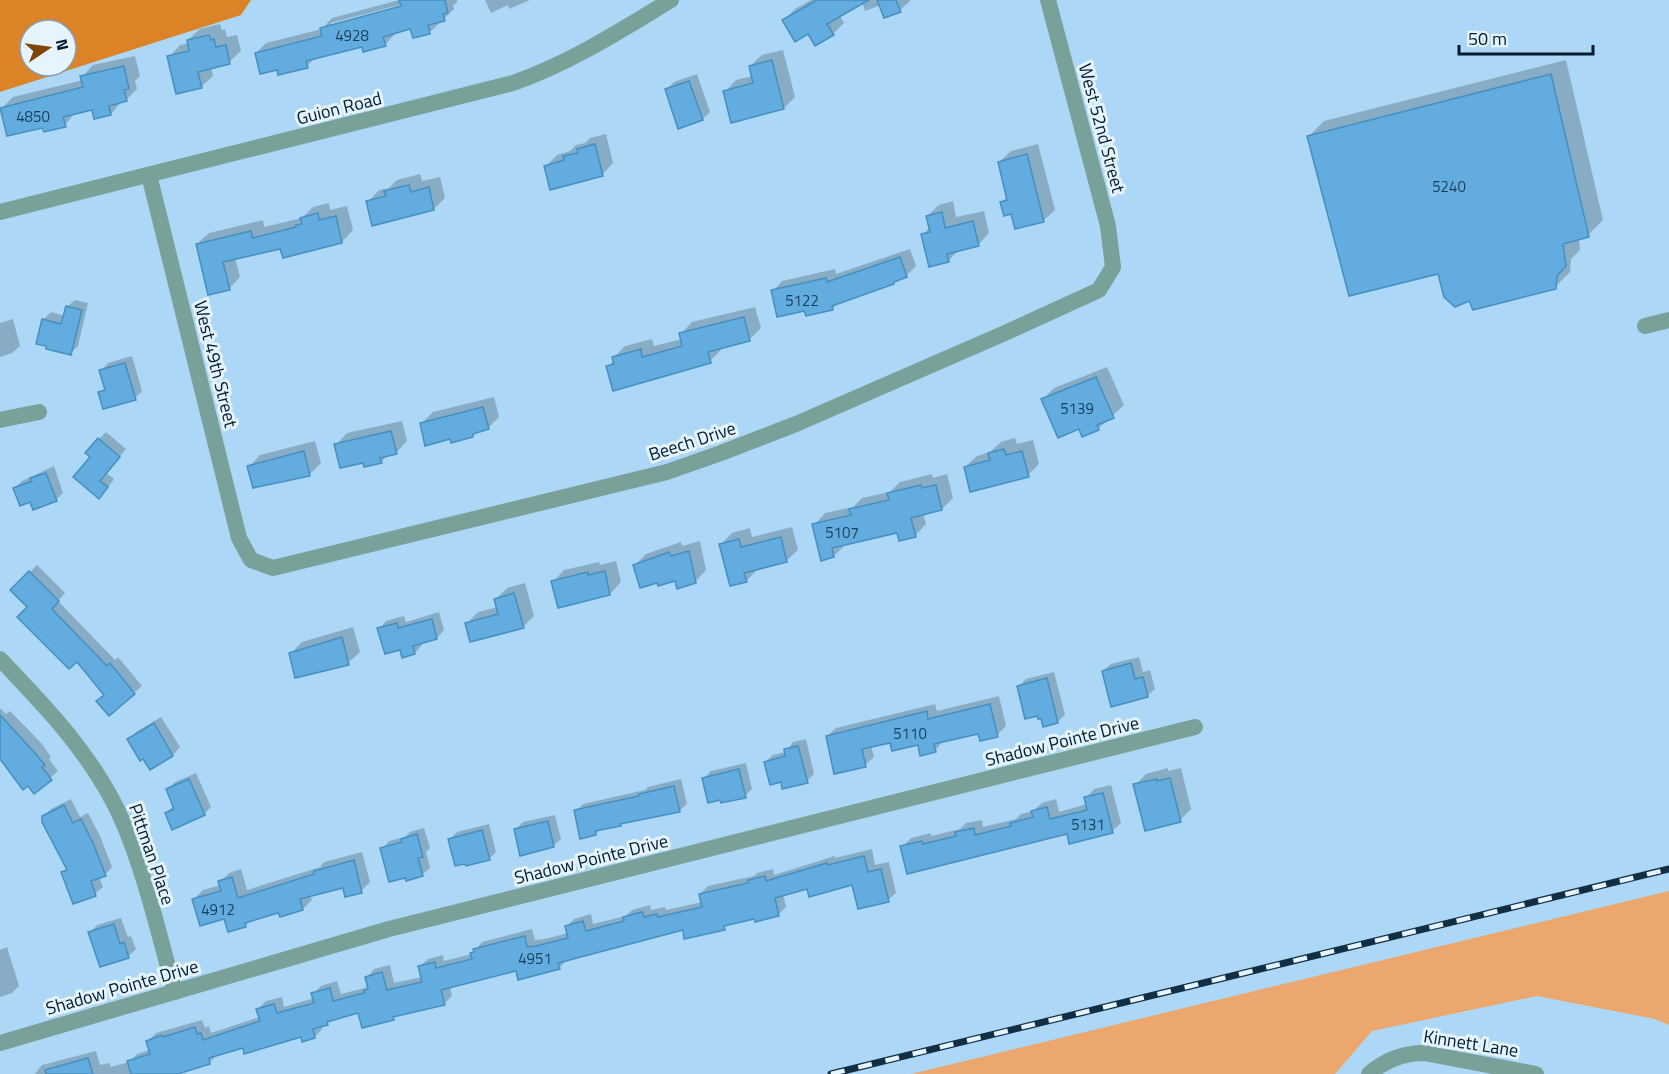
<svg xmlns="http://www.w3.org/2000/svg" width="1669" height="1074" font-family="'Titillium Web',sans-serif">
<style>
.green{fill:#eba76d}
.forest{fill:#dc8328;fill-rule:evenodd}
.shadow{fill:#0003;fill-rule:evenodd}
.building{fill:#62acdf;stroke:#458fc1;stroke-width:1.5}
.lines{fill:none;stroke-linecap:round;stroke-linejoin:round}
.minor{stroke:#78a299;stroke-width:16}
.rail-casing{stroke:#122e43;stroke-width:7}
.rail{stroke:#e6f4ff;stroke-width:4.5;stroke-dasharray:14;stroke-linecap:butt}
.labels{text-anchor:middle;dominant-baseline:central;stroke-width:6;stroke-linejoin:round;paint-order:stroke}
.number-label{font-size:15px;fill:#183f5b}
.street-label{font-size:18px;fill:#001b2f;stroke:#e6f4ff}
</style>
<rect width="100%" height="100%" fill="#acd7f7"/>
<!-- green -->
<polygon class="green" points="1669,891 1669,1025 1655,1019 1537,996 1372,1031 1335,1074 911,1074"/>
<!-- forest -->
<path class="forest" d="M 0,0 L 251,0 L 241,15 L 0,92 ZM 30,30 L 66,30 L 66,66 L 30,66 Z"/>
<!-- shadow -->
<g class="shadow">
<path d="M 399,0 L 457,0 L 457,2 L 453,6 L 454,9 L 430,32 L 414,36 L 412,27 L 395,32 L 395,34 L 385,45 L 363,46 L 316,57 L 307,66 L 278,68 L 256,53 L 266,43 L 322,29 L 332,18 ZM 407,3 L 408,6 L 331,26 L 331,23 Z"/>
<polygon points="485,0 530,0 509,9 508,5 491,13"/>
<polygon points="811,0 911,0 900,10 881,5 865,11 862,2 839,15 844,23 833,34 809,32 784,20 795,9"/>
<polygon points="220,24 222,30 225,29 227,37 237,35 241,51 229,62 211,67 213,76 201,87 169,57 180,45 189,43 188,40 200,29"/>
<polygon points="783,50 795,97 784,108 725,92 736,80 753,76 750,66 762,55"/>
<polygon points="135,56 140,76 135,81 137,89 126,100 122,101 111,114 93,108 76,112 65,125 44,126 2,108 13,97 83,80 82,77 93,65"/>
<polygon points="1566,60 1603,220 1588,235 1579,238 1580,250 1571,259 1570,272 1555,287 1469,299 1439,272 1309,136 1324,121"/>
<polygon points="697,74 710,112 703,119 666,90 674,82"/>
<polygon points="606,134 613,163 602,175 546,166 557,155 570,151 576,145 585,143 590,138"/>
<polygon points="1038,144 1055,210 1043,221 1012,212 1002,202 1008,196 999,162 1011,151"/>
<polygon points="420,174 422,181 440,177 445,198 434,209 368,202 379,190 389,188 397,180"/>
<polygon points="953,201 956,217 984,211 989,233 978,245 960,249 948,261 923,234 930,227 927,216 939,205"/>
<polygon points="329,203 330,210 347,206 353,230 342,242 282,247 235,258 240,277 229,289 197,244 209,233 263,220 264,227 302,218 313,207"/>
<polygon points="910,249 916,266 906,276 898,279 894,283 839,302 832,309 773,291 782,281 835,269 836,274"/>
<polygon points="75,300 88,303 78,346 70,354 43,320 51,312 65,316 67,307"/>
<polygon points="755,307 761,328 750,339 720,347 721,350 710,361 608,367 614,360 614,357 625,346 652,339 654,346 682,339 681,334 692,322"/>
<polygon points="13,319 20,346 12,353 0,357 0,323"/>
<polygon points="132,356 142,391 135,398 100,393 106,387 101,371 108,363"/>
<polygon points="1107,367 1124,405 1098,429 1080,427 1043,399 1054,388"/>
<polygon points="494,397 499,417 488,428 478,431 473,436 451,437 421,424 433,412"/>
<polygon points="402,421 407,441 396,453 389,454 381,462 364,461 336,445 347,433"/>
<polygon points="106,432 126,449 106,473 114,479 106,490 75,477 92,457 99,439"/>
<polygon points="1015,438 1017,444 1033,440 1039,464 1028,475 965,467 977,456 990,452 1001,442"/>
<polygon points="315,441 321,463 309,475 249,467 260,455"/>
<polygon points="54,466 63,493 56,500 31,500 15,488 22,481"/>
<polygon points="932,474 933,478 947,474 953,498 942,509 923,513 926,524 915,536 898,532 846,544 834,556 814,525 825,513 853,507 862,498 890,492 900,482"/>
<polygon points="792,527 798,550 786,561 757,570 746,581 721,544 732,533 750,528 752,537"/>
<polygon points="700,541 706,570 695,582 676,579 635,565 646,554 681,542 682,546"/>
<polygon points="616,561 621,582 610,594 553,582 564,570 599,562 600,565"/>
<polygon points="37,565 65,593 58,601 115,660 118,657 142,686 109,714 106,694 12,590"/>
<polygon points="525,583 534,616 523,627 467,623 478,612 498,607 496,599 507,588"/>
<polygon points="439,612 444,630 437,638 421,642 422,645 415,653 401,648 379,629 386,621 404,616 406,622"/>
<polygon points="353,627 360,652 348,663 291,653 302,642"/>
<polygon points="1139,657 1143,672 1150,670 1155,689 1147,696 1103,671 1111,664"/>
<polygon points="1054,672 1065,715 1057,722 1042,717 1019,686 1026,679"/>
<polygon points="999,696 1006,726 997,735 979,732 943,741 935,751 919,743 891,741 871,746 874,757 865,765 827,736 836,728 935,704 937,711"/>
<polygon points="0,708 6,714 10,711 42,744 51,757 49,759 58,771 34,792 0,756"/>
<polygon points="161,717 180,747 173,755 151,768 129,740 136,732"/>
<polygon points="806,739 814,774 807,781 782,780 765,762 773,755 786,752 793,742"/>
<polygon points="746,763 752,789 745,796 703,779 711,771"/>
<polygon points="1168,768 1168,771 1181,768 1191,809 1180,820 1135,785 1146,774"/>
<polygon points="196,773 211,807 204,814 166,813 174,805 167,790 175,782"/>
<polygon points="681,779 687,804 679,811 622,822 620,824 601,829 596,834 576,811 583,804 645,790 648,787"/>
<polygon points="1111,785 1121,823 1112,831 1068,832 902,847 911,838 931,833 931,836 960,829 966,823 982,820 983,827 1016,819 1021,814 1033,811 1042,803 1056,799 1059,812 1087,804 1086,798 1094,789"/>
<polygon points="71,799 80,817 88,813 100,836 112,867 105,875 99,877 103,887 95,894 63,873 67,868 43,817 51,809"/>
<polygon points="555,815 561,839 553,846 515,830 523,822"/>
<polygon points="489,824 496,852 489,859 450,839 457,832"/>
<polygon points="424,828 430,848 426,852 430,868 422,875 382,849 389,841 405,837 410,832"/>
<polygon points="872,849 875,865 889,862 896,893 888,900 853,883 808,887 783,894 786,907 778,915 755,917 730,923 724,928 684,929 567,960 559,968 517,969 450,986 452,996 444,1004 397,1015 393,1018 359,1012 332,1019 327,1024 322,1025 322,1029 315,1037 302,1036 244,1046 218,1054 210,1062 177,1074 35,1074 42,1065 96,1051 100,1065 109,1063 111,1067 129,1062 137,1054 150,1050 148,1041 156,1033 202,1020 205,1028 209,1026 211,1033 260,1017 258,1009 266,1001 282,997 284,1007 314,998 313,994 321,986 337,981 341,994 369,987 367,977 374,969 390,965 394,983 422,977 420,966 428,959 443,955 444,961 472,954 482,942 532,929 535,940 545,939 568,933 567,926 574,919 591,914 593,924 626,916 632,910 650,905 651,910 665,907 666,910 702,902 700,894 708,886 754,876 757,873 773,869 774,875 835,856 835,858"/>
<polygon points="362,852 370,882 361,891 344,886 310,895 312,900 303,909 281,916 279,911 251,920 245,926 194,899 203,890 221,885 220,882 229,873 241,869 247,890 320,867 324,862"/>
<polygon points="121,918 128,937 131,936 136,949 128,957 90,933 97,925"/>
<polygon points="7,947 19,986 12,993 0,997 0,950"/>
</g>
<!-- building -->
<g class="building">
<polygon points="399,0 445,0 448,13 443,14 445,21 428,25 430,34 413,38 410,29 383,37 386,46 363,52 362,47 306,61 308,68 278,75 277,70 260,74 255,53 322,36 320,28 401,6"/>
<polygon points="817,0 869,0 827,24 834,35 815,46 808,34 795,42 782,20"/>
<polygon points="877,0 896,0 901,12 884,18"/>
<polygon points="209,35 211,40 214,39 216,47 226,45 230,64 198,72 202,88 176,94 167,56 189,51 187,40"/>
<polygon points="772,60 784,109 731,123 723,91 753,83 749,66"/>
<polygon points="124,66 129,89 124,90 127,101 109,106 111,115 94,119 92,110 63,117 66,127 44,132 42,128 7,136 0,108 83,87 80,76"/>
<polygon points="1551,74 1589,237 1563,244 1566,266 1557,276 1556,289 1473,310 1469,301 1455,307 1444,297 1438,274 1349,296 1307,136"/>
<polygon points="689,81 703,120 678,129 665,89"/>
<polygon points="595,144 603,176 550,190 544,166 564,160 563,156 578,153 577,149"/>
<polygon points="1027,154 1044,222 1015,229 1011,214 1004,216 1000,202 1007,200 998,162"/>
<polygon points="409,185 411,192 429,187 434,210 372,226 366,201 386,196 384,191"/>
<polygon points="942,212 945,228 973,221 979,246 947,254 949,262 929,267 921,234 930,232 926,216"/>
<polygon points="318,213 319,220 336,216 342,243 283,258 280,249 223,262 230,290 208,295 196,244 251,231 253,238 296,227 296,225 302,224 300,218"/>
<polygon points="900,257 907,277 894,282 894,284 832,306 833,310 806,316 804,311 777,317 771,290 826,278 827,282"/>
<polygon points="66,306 82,310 71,355 46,349 46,346 36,344 42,319 61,324"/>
<polygon points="744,317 750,341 708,352 711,363 613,391 606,366 614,364 612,357 641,349 642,357 682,346 679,333"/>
<polygon points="125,363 136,400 103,409 98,392 105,390 99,370"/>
<polygon points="1096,377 1114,418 1097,425 1099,430 1082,437 1079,429 1058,438 1041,399"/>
<polygon points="483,407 489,429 473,434 473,437 451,443 450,439 425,446 420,423"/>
<polygon points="391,431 397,454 380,458 382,463 364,467 363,463 340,468 334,444"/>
<polygon points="98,438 120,457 100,481 108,487 99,499 73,477 90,457 85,453"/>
<polygon points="1004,449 1006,455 1022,451 1029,477 970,492 964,467 990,460 988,453"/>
<polygon points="304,451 310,476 253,488 247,466"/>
<polygon points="46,473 57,501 33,510 30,502 20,506 13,488 32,481 30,478"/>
<polygon points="921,485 922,488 936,485 942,510 911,518 916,537 899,541 897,533 832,548 834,557 821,561 812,524 851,515 849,509 889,500 887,493"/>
<polygon points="781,537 787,562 744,573 747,582 730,586 719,544 739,539 741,547"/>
<polygon points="689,551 696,583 677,589 675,581 658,586 657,583 640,588 633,565 669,552 671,556"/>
<polygon points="29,571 59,601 52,609 107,666 110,663 135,694 109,716 96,701 104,695 77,662 69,669 17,617 27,607 10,590"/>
<polygon points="605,571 610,595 558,608 551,581 588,572 588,575"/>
<polygon points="514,593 524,628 470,642 465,623 498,614 494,599"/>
<polygon points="432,619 437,639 413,646 415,654 402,658 400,650 385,654 377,628 397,623 398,628"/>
<polygon points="342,637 349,665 295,678 289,653"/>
<polygon points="1131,663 1135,679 1143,677 1148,697 1111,707 1102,671"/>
<polygon points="1047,678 1058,723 1043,727 1041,719 1038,719 1037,716 1025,719 1017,686"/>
<polygon points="990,704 998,737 980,741 978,734 934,744 936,752 920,756 918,745 892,751 890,743 862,749 866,767 834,774 826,736 927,711 928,719"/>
<polygon points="0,715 34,752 45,765 42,767 52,780 34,794 28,786 23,790 0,759"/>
<polygon points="154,723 173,756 150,770 143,759 140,761 127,739"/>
<polygon points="798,746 808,783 782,789 781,782 770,785 764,762 785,756 784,749"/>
<polygon points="739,769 746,798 721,803 720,800 708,803 702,778"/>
<polygon points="1170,778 1181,822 1145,831 1133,784 1157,779 1157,781"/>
<polygon points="189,779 205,815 172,830 165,813 174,809 166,789"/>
<polygon points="674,786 680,812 620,824 621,826 595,831 596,835 580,839 574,810 639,796 639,794"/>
<polygon points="1103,793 1113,833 1069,844 1067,834 907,874 900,846 922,841 923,844 956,836 955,832 974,828 975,835 1011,826 1010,823 1033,817 1031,811 1047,807 1050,819 1087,810 1084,797"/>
<polygon points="64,805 73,823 81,819 93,843 106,876 91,881 96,896 73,904 61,872 67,870 42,822 42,816"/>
<polygon points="548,821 554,847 520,856 514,829"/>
<polygon points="482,830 490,860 466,866 465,864 455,866 448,839"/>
<polygon points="417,834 423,857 418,858 423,876 406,881 405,878 389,882 380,848 402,842 401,839"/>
<polygon points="864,856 868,872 881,869 889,902 858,909 852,885 809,897 807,889 775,898 779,916 755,922 754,919 724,926 725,930 684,939 683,930 558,963 560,969 518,980 516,971 441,990 445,1005 393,1017 394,1020 362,1028 358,1013 327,1022 328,1025 313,1029 315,1038 302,1042 301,1037 244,1054 243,1048 209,1058 210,1064 178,1074 131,1074 127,1061 150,1054 146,1041 162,1035 163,1037 195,1027 197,1034 201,1033 203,1040 260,1021 256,1009 274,1004 277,1013 314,1003 311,993 330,988 333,1001 364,993 364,990 368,989 365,977 382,972 387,990 422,982 418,966 435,962 436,968 472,959 470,953 474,952 473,949 525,936 527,947 536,946 568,938 565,926 583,921 586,931 624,921 623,917 642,912 644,917 657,914 658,917 702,907 699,894 748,883 748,880 765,876 766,881 827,863 828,865"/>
<polygon points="354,860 362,893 345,897 343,888 300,899 303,910 280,917 278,913 245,923 246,927 228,932 224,919 200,926 192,899 221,891 218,881 232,877 238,898 314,874 314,871"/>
<polygon points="114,924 120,944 124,942 129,958 100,967 88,932"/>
<polygon points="88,1058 93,1074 46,1074 45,1070"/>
</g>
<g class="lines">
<!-- minor -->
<g class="minor">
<polyline points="149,175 239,538 251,560 273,568 667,472 721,453 796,424 1005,333 1099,290 1113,267 1108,226 1048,0"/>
<path d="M 0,212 L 513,83 C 570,63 620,31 671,0"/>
<polyline points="1645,326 1669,320"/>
<polyline points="0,420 39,412"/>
<path d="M 0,659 C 48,709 95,758 123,822 C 146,876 159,936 175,992"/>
<polyline points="0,1043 389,929 1195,727"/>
<path d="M 1369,1074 C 1385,1060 1404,1053 1424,1053 L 1536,1074"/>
</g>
<defs>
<polyline id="rail" points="831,1074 1669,869"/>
</defs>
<!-- rail casing -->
<use href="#rail" class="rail-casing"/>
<!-- rail -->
<use href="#rail" class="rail"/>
</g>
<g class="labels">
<!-- number labels -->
<g class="number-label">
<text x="352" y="35">4928</text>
<text x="33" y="116">4850</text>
<text x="1449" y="186">5240</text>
<text x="802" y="300">5122</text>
<text x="1077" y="408">5139</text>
<text x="842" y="532">5107</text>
<text x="910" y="733">5110</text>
<text x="1088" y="824">5131</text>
<text x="218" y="909">4912</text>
<text x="535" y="958">4951</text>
</g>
<!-- street labels -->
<g class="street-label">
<text transform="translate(339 108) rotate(-14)">Guion Road</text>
<text transform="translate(1102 128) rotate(75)">West 52nd Street</text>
<text transform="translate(216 364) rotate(76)">West 49th Street</text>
<text transform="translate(692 441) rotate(-18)">Beech Drive</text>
<text transform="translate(1062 741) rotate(-14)">Shadow Pointe Drive</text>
<text transform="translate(152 854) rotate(71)">Pittman Place</text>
<text transform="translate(591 859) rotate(-14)">Shadow Pointe Drive</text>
<text transform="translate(122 987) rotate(-16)">Shadow Pointe Drive</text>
<text transform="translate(1471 1043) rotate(9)">Kinnett Lane</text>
</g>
</g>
<!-- north arrow -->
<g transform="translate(48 48) rotate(77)"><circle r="28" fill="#e6f4ff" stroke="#8a9dac" stroke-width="1.5"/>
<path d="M0-4.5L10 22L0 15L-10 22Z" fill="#814600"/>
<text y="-9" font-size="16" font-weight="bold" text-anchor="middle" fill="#001b2f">N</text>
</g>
<!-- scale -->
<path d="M1459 45v9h134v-9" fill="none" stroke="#001b2f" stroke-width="3"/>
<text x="1468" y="45" font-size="18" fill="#001b2f" stroke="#e6f4ff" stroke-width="4.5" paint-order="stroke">50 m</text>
</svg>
